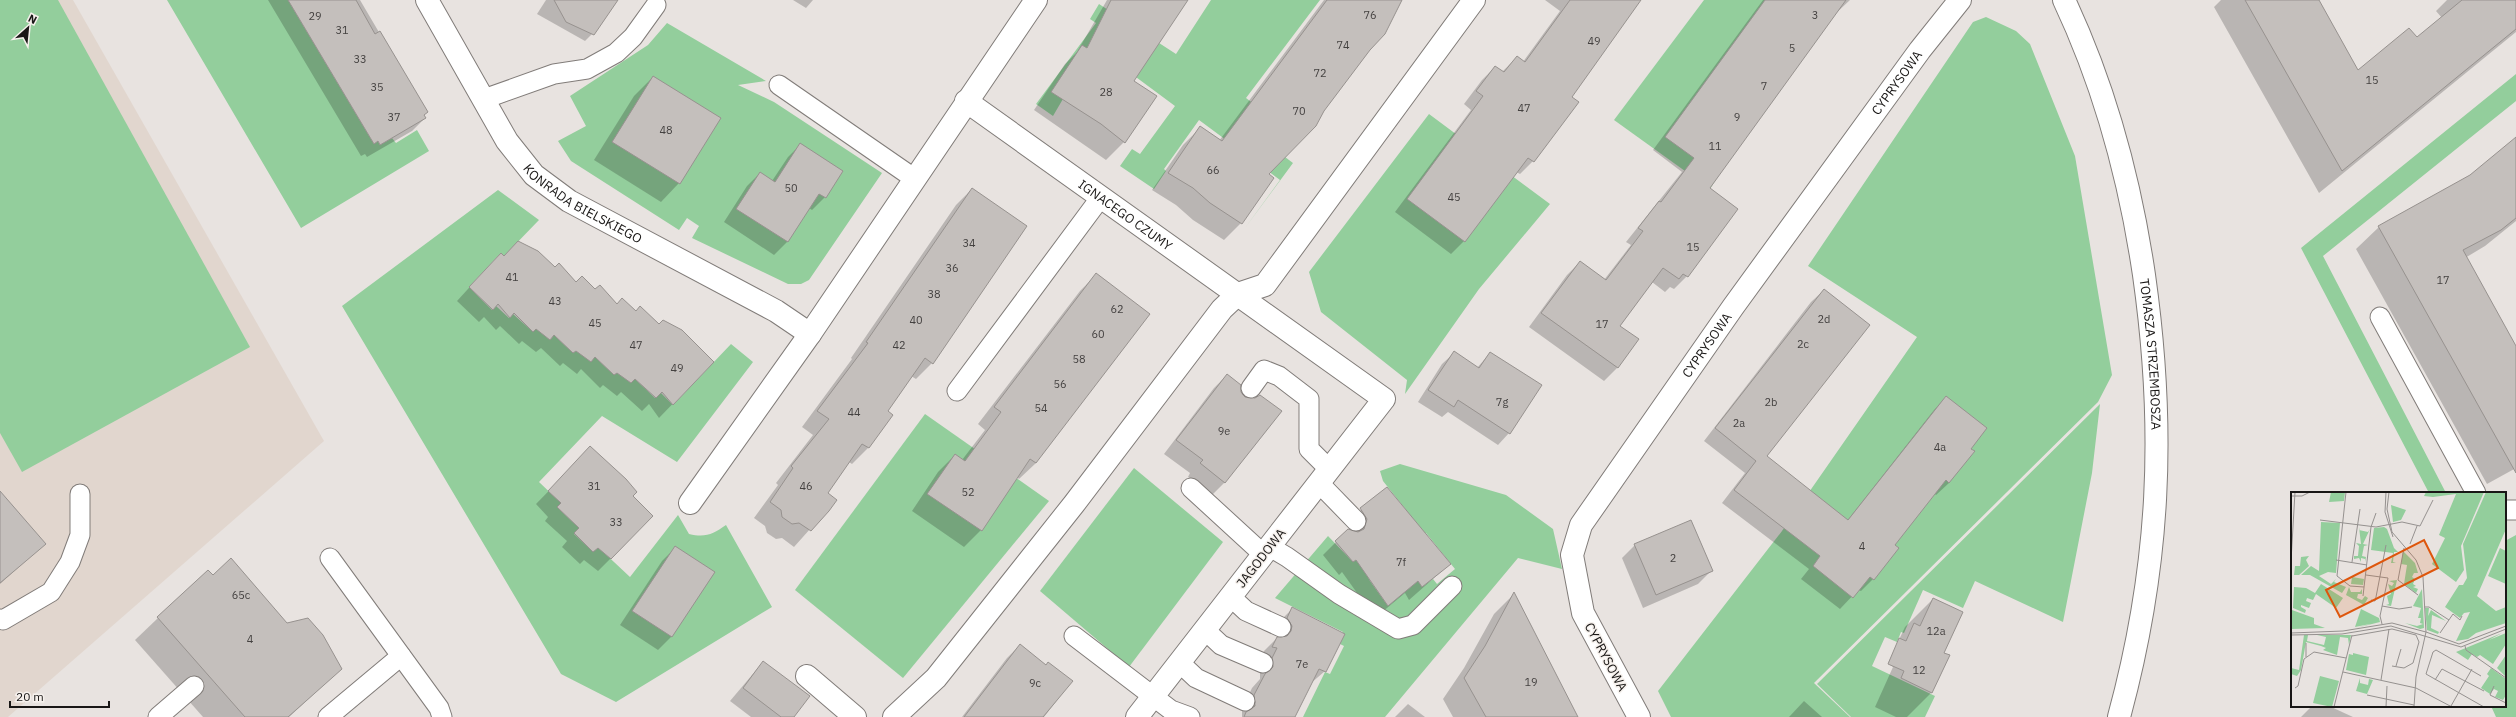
<svg xmlns="http://www.w3.org/2000/svg" width="2516" height="717" font-family="'IBM Plex Sans',sans-serif">
<style>
.built{fill:#e1d6ce}
.green{fill:#93ce9c}
.shadow{fill:#0003}
.building{fill:#c4bfbc;stroke:#97928f}
.lines{fill:none;stroke-linecap:round;stroke-linejoin:round}
.lane-casing{stroke:#817c79;stroke-width:21}
.street-casing{stroke:#817c79;stroke-width:24}
.secondary-casing{stroke:#817c79;stroke-width:24}
.lane{stroke:#fff;stroke-width:19}
.street{stroke:#fff;stroke-width:22}
.secondary{stroke:#fff;stroke-width:22}
.labels{text-anchor:middle;dominant-baseline:central;stroke-width:3;stroke-linejoin:round;paint-order:stroke}
.number-label{font-size:11px;fill:#444140}
.street-label{font-size:13px;fill:#191716;stroke:#f6f1ed}
.inset-road{fill:none;stroke:#95918f;stroke-width:1}
.view{fill:#de560c;fill-opacity:0.15;stroke:#de560c;stroke-width:2}
.inset-edge{fill:none;stroke:#191716;stroke-width:2}
</style>
<rect width="100%" height="100%" fill="#e8e3e0"/>
<!-- built -->
<polygon class="built" points="0,0 73,0 324,441 8,717 0,717"/>
<!-- green -->
<g class="green">
<polygon points="0,0 58,0 250,347 22,472 0,433"/>
<polygon points="167,0 288,0 374,144 378,141 380,145 392,138 396,143 417,130 429,151 301,228"/>
<polygon points="1211,0 1320,0 1246,98 1299,138 1285,157 1293,163 1245,228 1280,180 1199,120 1164,169 1166,171 1154,189 1120,166 1132,149 1140,154 1175,106 1094,46 1053,116 1036,104 1096,23 1090,19 1099,4 1176,54"/>
<polygon points="1704,0 1766,0 1718,176 1710,189 1614,120"/>
<polygon points="1986,17 2016,31 2030,44 2075,156 2112,375 2098,402 1814,683 1850,717 1671,717 1658,691 1782,531 1917,337 1808,266 1973,22"/>
<polygon points="667,23 766,81 738,85 774,102 882,173 809,280 801,284 788,284 692,238 699,226 687,218 679,230 571,161 558,141 586,126 570,96 648,45"/>
<polygon points="2516,74 2516,101 2323,256 2446,493 2429,493 2301,248"/>
<polygon points="1429,114 1550,204 1479,289 1405,394 1407,380 1321,312 1309,272"/>
<path d="M 498,190 L 539,220 L 504,256 L 501,253 L 469,287 L 492,310 L 496,306 L 509,318 L 513,314 L 533,332 L 537,327 L 550,340 L 554,335 L 573,353 L 578,349 L 595,357 L 614,375 L 618,371 L 631,383 L 635,379 L 655,398 L 661,393 L 673,405 L 731,344 L 753,362 L 677,462 L 602,416 L 539,482 L 561,503 L 557,507 L 579,528 L 574,534 L 593,552 L 598,547 L 630,577 L 678,515 L 689,534 C 706,538 713,534 726,525 L 772,607 L 616,702 L 561,674 L 342,306 Z"/>
<polygon points="2100,404 2092,473 2063,622 1975,581 1963,608 1923,590 1904,633 1901,632 1897,642 1885,637 1872,666 1935,696 1925,717 1851,717 1817,684"/>
<polygon points="925,414 1049,501 903,678 795,590"/>
<polygon points="1400,464 1506,495 1553,529 1562,569 1518,558 1385,717 1303,717 1325,672 1330,674 1344,646 1338,643 1343,632 1275,598 1328,536 1353,562 1359,558 1370,581 1388,606 1418,581 1422,587 1433,579 1437,584 1455,569 1426,533 1420,538 1406,510 1383,481 1380,471"/>
<polygon points="1134,468 1223,542 1129,667 1040,591"/>
<polygon points="2516,535 2516,717 2496,717 2491,706 2505,706 2505,541"/>
</g>
<!-- shadow -->
<g class="shadow">
<polygon points="268,0 360,0 426,112 423,115 425,118 412,131 367,157 365,154 361,156"/>
<polygon points="546,0 616,0 598,28 585,41 537,14"/>
<polygon points="793,0 813,0 806,8"/>
<polygon points="1107,0 1187,0 1133,82 1155,96 1124,142 1106,160 1034,110 1065,64 1077,52"/>
<polygon points="1324,0 1402,0 1369,49 1268,174 1241,223 1224,240 1193,220 1176,205 1152,190 1183,145 1200,128 1219,141"/>
<polygon points="1545,0 1635,0 1570,97 1578,102 1533,161 1520,174 1516,172 1464,241 1451,254 1395,212 1471,110 1464,104 1482,80 1495,67 1502,72 1517,57 1523,62 1560,11"/>
<polygon points="1763,0 1850,0 1832,17 1708,188 1736,209 1687,276 1674,289 1670,287 1665,292 1652,282 1619,327 1637,340 1617,368 1604,381 1529,327 1567,275 1580,262 1604,280 1631,245 1626,242 1682,172 1653,150"/>
<polygon points="2221,0 2318,0 2358,71 2417,38 2442,18 2436,11 2447,0 2516,0 2516,32 2319,193 2214,7"/>
<polygon points="653,77 679,183 661,202 594,160 634,96"/>
<polygon points="2516,139 2516,221 2485,246 2465,258 2516,348 2516,468 2487,484 2356,249 2379,227 2471,175"/>
<polygon points="801,144 842,171 825,197 812,210 809,208 787,242 774,255 724,222 747,186 760,173 772,181 788,157"/>
<polygon points="972,189 1026,226 932,363 916,379 911,376 887,411 892,415 868,448 852,464 849,462 826,493 836,500 794,547 782,538 776,539 767,533 765,526 754,518 778,485 776,483 813,435 802,427 852,359 851,358 956,205"/>
<polygon points="504,257 555,269 576,283 595,291 616,305 636,312 659,325 713,362 659,418 649,404 642,411 621,392 617,396 603,385 600,388 581,369 577,374 563,363 560,366 541,348 536,352 522,341 519,344 500,326 496,330 484,317 479,322 457,301 488,267"/>
<polygon points="1096,275 1036,463 1019,479 1017,477 981,530 964,547 912,511 938,472 955,455 962,460 985,430 978,424 1080,291"/>
<polygon points="1824,290 1765,456 1847,521 1934,410 1946,397 1969,449 1973,451 1949,483 1936,495 1934,493 1894,545 1873,579 1861,591 1858,590 1840,609 1801,579 1809,569 1722,503 1745,473 1704,441 1811,302"/>
<polygon points="1454,353 1477,368 1490,353 1509,433 1498,445 1448,412 1442,417 1418,402 1442,364"/>
<polygon points="1227,375 1225,482 1212,495 1188,477 1190,473 1164,454 1214,388"/>
<polygon points="578,461 632,496 611,558 598,571 584,560 580,564 562,547 567,541 545,521 548,517 536,504"/>
<polygon points="1387,488 1450,564 1409,600 1405,593 1375,618 1342,572 1339,575 1323,555 1348,530 1354,531 1347,522"/>
<polygon points="0,493 44,544 0,584"/>
<polygon points="1635,545 1711,571 1698,584 1643,608 1622,558"/>
<polygon points="675,548 714,573 671,637 658,650 620,625 662,561"/>
<polygon points="213,576 287,624 341,669 289,717 203,717 135,640 158,618"/>
<polygon points="1514,594 1577,717 1453,717 1443,699 1464,668 1494,614"/>
<polygon points="1933,599 1943,653 1931,693 1907,717 1896,717 1875,707 1893,667 1888,663 1905,627"/>
<polygon points="1292,609 1325,671 1310,684 1294,717 1242,717 1242,709 1252,688 1260,679 1260,660 1264,651 1278,637 1274,631 1279,622"/>
<polygon points="1020,645 1046,666 1072,681 1044,717 962,717 1007,658"/>
<polygon points="763,662 793,717 751,717 730,701"/>
<polygon points="1804,701 1822,717 1789,717"/>
<polygon points="1408,704 1425,717 1395,717"/>
<polygon points="2312,706 2329,706 2353,717 2301,717"/>
</g>
<!-- building -->
<g class="building">
<polygon points="288,0 356,0 375,34 380,31 428,112 424,115 426,118 380,145 378,141 374,144"/>
<polygon points="554,0 618,0 594,35 566,22"/>
<polygon points="1111,0 1188,0 1134,81 1157,96 1125,143 1101,124 1051,92 1082,45 1087,48"/>
<polygon points="1327,0 1402,0 1385,34 1370,50 1324,111 1316,126 1269,174 1274,178 1242,224 1210,203 1193,188 1168,173 1200,126 1222,141"/>
<polygon points="1570,0 1641,0 1572,97 1579,102 1534,162 1528,158 1465,242 1407,199 1483,96 1476,91 1495,66 1504,72 1517,56 1525,62"/>
<polygon points="1765,0 1846,0 1710,188 1738,209 1688,277 1683,274 1679,279 1663,268 1620,326 1639,339 1618,368 1541,313 1580,261 1606,280 1643,231 1638,228 1659,201 1661,202 1694,158 1665,137"/>
<polygon points="2245,0 2319,0 2358,70 2409,28 2417,37 2462,0 2516,0 2516,29 2342,171"/>
<polygon points="653,76 721,118 680,184 612,142"/>
<polygon points="2516,137 2516,218 2501,230 2463,250 2516,346 2516,473 2378,226 2470,175"/>
<polygon points="800,143 843,171 826,198 819,194 788,242 736,209 760,172 775,182"/>
<polygon points="972,188 1027,226 933,364 925,358 888,411 893,415 869,448 862,444 828,493 837,500 829,511 811,531 799,523 792,524 782,517 781,510 770,502 793,468 791,466 829,419 817,411 868,343 866,342"/>
<polygon points="518,241 538,251 555,267 559,263 576,282 582,276 595,289 600,285 617,304 622,298 636,311 640,306 659,324 663,320 682,330 714,362 673,405 662,392 656,398 635,379 631,383 617,373 614,375 595,357 591,362 576,351 573,353 554,335 550,340 536,329 533,332 514,313 510,318 498,304 493,310 469,287 501,253 504,256"/>
<polygon points="1096,273 1150,314 1036,463 1030,459 982,531 927,494 955,454 965,461 1001,412 994,407"/>
<polygon points="1824,289 1870,325 1767,456 1848,520 1946,396 1987,428 1971,449 1975,451 1949,483 1946,480 1895,545 1899,548 1874,580 1870,577 1853,598 1813,566 1820,556 1734,490 1756,461 1715,428"/>
<polygon points="1454,351 1479,368 1490,352 1542,385 1510,434 1458,400 1454,407 1428,390"/>
<polygon points="1227,374 1241,385 1241,392 1245,397 1255,398 1260,395 1282,411 1225,483 1200,463 1203,460 1176,440"/>
<polygon points="590,446 626,479 637,492 633,496 653,516 611,559 598,548 593,552 574,533 579,528 557,507 561,503 548,491"/>
<polygon points="1387,487 1451,564 1422,587 1418,581 1388,606 1356,560 1353,562 1335,541 1348,529 1358,532 1364,529 1367,519 1360,508"/>
<polygon points="0,491 46,544 0,583"/>
<polygon points="1691,520 1713,571 1656,595 1634,544"/>
<polygon points="675,546 715,572 672,637 632,611"/>
<polygon points="231,558 287,623 308,618 323,635 342,669 288,717 245,717 157,617 208,570 213,575"/>
<polygon points="1514,592 1578,717 1486,717 1464,678 1485,646"/>
<polygon points="1933,598 1963,612 1944,653 1950,655 1932,693 1901,678 1904,671 1888,664 1899,638 1906,641 1914,623 1920,626"/>
<polygon points="1292,607 1345,634 1326,672 1319,669 1295,717 1244,717 1246,712 1255,706 1254,695 1265,674 1273,667 1272,658 1277,648 1272,647 1277,637 1287,636 1291,631 1292,626 1287,618"/>
<polygon points="1020,644 1046,665 1048,662 1073,681 1043,717 964,717"/>
<polygon points="763,661 810,696 794,717 781,717 743,688"/>
</g>
<g class="lines">
<defs>
<g id="lane">
<polyline points="779,85 915,179"/>
<polyline points="484,99 554,74 587,69 616,53 633,37 656,5"/>
<polyline points="2380,317 2476,493"/>
<polyline points="1251,388 1264,370 1279,376 1309,399 1309,449 1329,469"/>
<polyline points="957,391 1101,197"/>
<polyline points="1319,483 1356,521"/>
<polyline points="1191,488 1264,555"/>
<polyline points="2505,510 2516,510"/>
<polyline points="1270,547 1287,557 1339,594 1398,629 1413,625 1452,586"/>
<polyline points="330,558 439,708 442,717"/>
<polyline points="1231,597 1246,611 1281,627"/>
<polyline points="0,619 3,620 51,592 70,562 80,535 80,494"/>
<polyline points="1205,630 1221,645 1263,663"/>
<polyline points="1074,636 1171,710 1190,717"/>
<polyline points="1180,663 1196,678 1245,701"/>
<polyline points="158,717 194,686"/>
<polyline points="328,717 401,656"/>
</g>
<g id="street">
<path id="s1" d="M 427,0 L 507,141 L 534,175 L 569,201 L 776,311 L 810,334"/>
<path id="s2" d="M 966,101 L 1384,399 L 1137,717"/>
<polyline points="690,503 810,334 1036,0"/>
<polyline points="807,676 855,717"/>
<polyline points="894,717 936,678 1074,504 1222,309 1238,294 1265,285 1474,0"/>
<path id="s3" d="M 1639,717 L 1583,613 L 1572,555 L 1581,525 L 1733,307 L 1920,50 L 1960,0"/>
</g>
<g id="secondary">
<path id="s4" d="M 2064,0 C 2105,87 2130,180 2144,275 C 2166,430 2160,566 2119,717"/>
</g>
</defs>
<!-- lane casing -->
<use href="#lane" class="lane-casing"/>
<!-- street casing -->
<use href="#street" class="street-casing"/>
<!-- secondary casing -->
<use href="#secondary" class="secondary-casing"/>
<!-- lane -->
<use href="#lane" class="lane"/>
<!-- street -->
<use href="#street" class="street"/>
<!-- secondary -->
<use href="#secondary" class="secondary"/>
</g>
<g class="labels">
<!-- number labels -->
<g class="number-label">
<text x="1370" y="15">76</text>
<text x="1815" y="15">3</text>
<text x="315" y="16">29</text>
<text x="342" y="30">31</text>
<text x="1594" y="41">49</text>
<text x="1343" y="45">74</text>
<text x="1792" y="48">5</text>
<text x="360" y="59">33</text>
<text x="1320" y="73">72</text>
<text x="2372" y="80">15</text>
<text x="1764" y="86">7</text>
<text x="377" y="87">35</text>
<text x="1106" y="92">28</text>
<text x="1524" y="108">47</text>
<text x="1299" y="111">70</text>
<text x="394" y="117">37</text>
<text x="1737" y="117">9</text>
<text x="666" y="130">48</text>
<text x="1715" y="146">11</text>
<text x="1213" y="170">66</text>
<text x="791" y="188">50</text>
<text x="1454" y="197">45</text>
<text x="969" y="243">34</text>
<text x="1693" y="247">15</text>
<text x="952" y="268">36</text>
<text x="512" y="277">41</text>
<text x="2443" y="280">17</text>
<text x="934" y="294">38</text>
<text x="555" y="301">43</text>
<text x="1117" y="309">62</text>
<text x="1824" y="319">2d</text>
<text x="916" y="320">40</text>
<text x="595" y="323">45</text>
<text x="1602" y="324">17</text>
<text x="1098" y="334">60</text>
<text x="1803" y="344">2c</text>
<text x="636" y="345">47</text>
<text x="899" y="345">42</text>
<text x="1079" y="359">58</text>
<text x="677" y="368">49</text>
<text x="1060" y="384">56</text>
<text x="1502" y="402">7g</text>
<text x="1771" y="402">2b</text>
<text x="1041" y="408">54</text>
<text x="854" y="412">44</text>
<text x="1739" y="423">2a</text>
<text x="1224" y="431">9e</text>
<text x="1940" y="447">4a</text>
<text x="594" y="486">31</text>
<text x="806" y="486">46</text>
<text x="968" y="492">52</text>
<text x="616" y="522">33</text>
<text x="1862" y="546">4</text>
<text x="1673" y="558">2</text>
<text x="1401" y="562">7f</text>
<text x="241" y="595">65c</text>
<text x="1936" y="631">12a</text>
<text x="250" y="639">4</text>
<text x="1302" y="664">7e</text>
<text x="1919" y="670">12</text>
<text x="1531" y="682">19</text>
<text x="1035" y="683">9c</text>
</g>
<!-- street labels -->
<g class="street-label">
<text stroke="none"><textPath href="#s3" startOffset="752">CYPRYSOWA</textPath></text>
<text stroke="none"><textPath href="#s1" startOffset="262">KONRADA BIELSKIEGO</textPath></text>
<text stroke="none"><textPath href="#s2" startOffset="196">IGNACEGO CZUMY</textPath></text>
<text stroke="none"><textPath href="#s3" startOffset="428">CYPRYSOWA</textPath></text>
<text stroke="none"><textPath href="#s4" startOffset="367">TOMASZA STRZEMBOSZA</textPath></text>
<text transform="translate(1261 558) rotate(-52)">JAGODOWA</text>
<text transform="translate(1606 657) rotate(62)">CYPRYSOWA</text>
</g>
</g>
<!-- overview -->
<g transform="translate(2291 492)">
<rect width="215" height="215" fill="#e8e3e0"/>
<path d="M 40,0 L 54,0 L 53,9 L 38,10 ZM 135,0 L 193,0 L 170,54 L 173,78 L 165,90 L 141,72 L 154,46 L 148,43 L 165,2 L 142,5 L 133,4 ZM 195,0 L 215,0 L 215,37 L 186,104 L 205,119 L 215,115 L 215,131 L 185,141 L 177,147 L 165,149 L 179,120 L 173,121 L 169,126 L 154,115 L 168,93 L 172,93 L 176,86 L 172,52 ZM 100,13 L 115,18 L 110,28 L 102,30 ZM 30,30 L 49,31 L 45,81 L 37,80 L 28,84 L 40,92 L 45,87 L 43,90 L 55,95 L 51,101 L 19,83 L 10,83 L 20,74 L 28,79 ZM 68,35 L 68,38 L 77,40 L 79,37 L 72,52 L 77,53 L 73,54 L 71,64 L 75,65 L 74,70 L 74,67 L 70,66 L 70,70 L 68,66 L 63,67 L 63,64 L 67,64 L 68,54 L 65,51 L 70,52 ZM 93,35 L 96,37 L 103,56 L 107,60 L 103,60 L 102,70 L 105,71 L 100,71 L 102,61 L 80,58 L 83,36 ZM 209,56 L 215,59 L 215,92 L 197,84 ZM 112,59 L 124,71 L 127,81 L 123,81 L 121,85 L 124,87 L 122,92 L 125,94 L 122,95 L 127,97 L 125,101 L 113,92 L 116,73 L 110,72 ZM 18,64 L 15,68 L 18,74 L 8,83 L 3,83 L 4,74 L 9,74 L 10,65 ZM 61,85 L 73,87 L 72,93 L 60,92 ZM 106,88 L 100,114 L 95,113 L 98,112 L 96,104 L 100,102 L 97,92 L 101,94 L 103,91 L 98,89 ZM 30,92 L 52,106 L 45,116 L 25,102 L 22,108 L 16,106 L 15,109 L 20,111 L 18,116 L 10,113 L 10,115 L 15,118 L 14,121 L 2,116 L 3,95 L 15,96 L 24,101 ZM 58,95 L 60,100 L 69,100 L 71,97 L 71,102 L 67,102 L 66,106 L 71,108 L 74,104 L 77,106 L 73,113 L 55,103 ZM 131,97 L 133,136 L 129,137 L 114,131 L 126,134 L 132,132 L 129,131 L 130,126 L 127,126 L 130,116 L 122,114 ZM 134,116 L 138,116 L 137,124 L 140,118 L 155,129 L 141,123 L 140,136 L 148,140 L 147,142 L 136,138 ZM 70,117 L 88,126 L 89,130 L 65,136 L 79,132 L 64,135 ZM 1,118 L 23,126 L 23,132 L 34,136 L 0,137 ZM 211,141 L 198,148 L 215,141 L 215,152 L 202,172 L 189,163 L 186,165 L 181,162 L 177,168 L 165,160 ZM 13,143 L 17,143 L 16,149 L 33,153 L 35,145 L 26,143 L 60,143 L 58,153 L 57,146 L 49,145 L 46,163 L 32,158 L 35,156 L 30,154 L 15,150 L 10,178 L 6,184 L 0,182 L 0,176 L 8,178 ZM 62,161 L 78,165 L 75,183 L 55,178 L 58,162 L 62,163 ZM 215,163 L 215,185 L 206,176 ZM 200,176 L 215,187 L 215,203 L 212,208 L 204,205 L 207,199 L 203,197 L 199,202 L 190,196 L 198,184 L 196,182 ZM 29,184 L 48,189 L 41,215 L 22,211 ZM 69,186 L 69,191 L 77,193 L 78,187 L 82,188 L 76,202 L 65,199 Z" fill="#93ce9c"/>
<path class="inset-road" d="M 55,0 L 46,84 L 59,94 L 73,95M 95,0 L 94,20 L 102,45M 98,0 L 96,17 L 101,40 L 125,68 L 132,85 L 135,140 L 125,185M 0,4 L 11,4 L 19,0M 29,28 L 85,35 L 111,30 L 129,34M 129,34 L 142,8M 119,52 L 126,34M 113,56 L 107,88 L 127,103M 45,68 L 76,73M 0,69 L 4,0M 61,70 L 69,17M 75,83 L 97,86 L 89,124 L 91,132M 72,104 L 80,35 L 85,21M 80,108 L 84,109 L 85,105 L 95,53M 91,114 L 108,117 L 121,115M 133,115 L 138,115 L 158,128M 0,141 L 52,139 L 101,131 L 135,140 L 168,152 L 215,134M 149,141 L 162,122 L 169,128 L 171,124M 0,143 L 51,142 L 100,134 L 170,155 L 215,137M 61,144 L 101,137 L 125,143 L 128,150 L 122,171M 174,154 L 175,158 L 215,186M 15,165 L 15,151M 101,174 L 113,176 L 122,171M 105,174 L 110,157M 52,180 L 125,196 L 161,215M 190,184 L 145,158 L 142,160 L 135,182 L 193,215M 90,188 L 98,137M 144,188 L 151,177 L 193,199M 203,194 L 199,203 L 215,211M 4,196 L 7,194 L 13,167 L 23,160 L 55,166M 76,203 L 123,213M 160,214 L 181,177M 43,215 L 61,143M 95,215 L 96,194M 123,215 L 125,185"/>
<path class="view" d="M 133,48 L 147,76 L 49,125 L 35,98 Z"/>
<rect width="215" height="215" class="inset-edge"/>
</g>
<!-- north arrow -->
<g transform="translate(28 28) rotate(27)" stroke="#f6f1ed" stroke-width="3" paint-order="stroke">
<path d="M0-3L7 15L0 10L-7 15Z" fill="#191716"/>
<text y="-6" font-size="11" font-weight="bold" text-anchor="middle" fill="#191716">N</text>
</g>
<!-- scale -->
<path d="M10 701v6h99v-6" fill="none" stroke="#191716" stroke-width="2"/>
<text x="16" y="701" font-size="12" fill="#191716" stroke="#f6f1ed" stroke-width="3" paint-order="stroke">20 m</text>
</svg>
